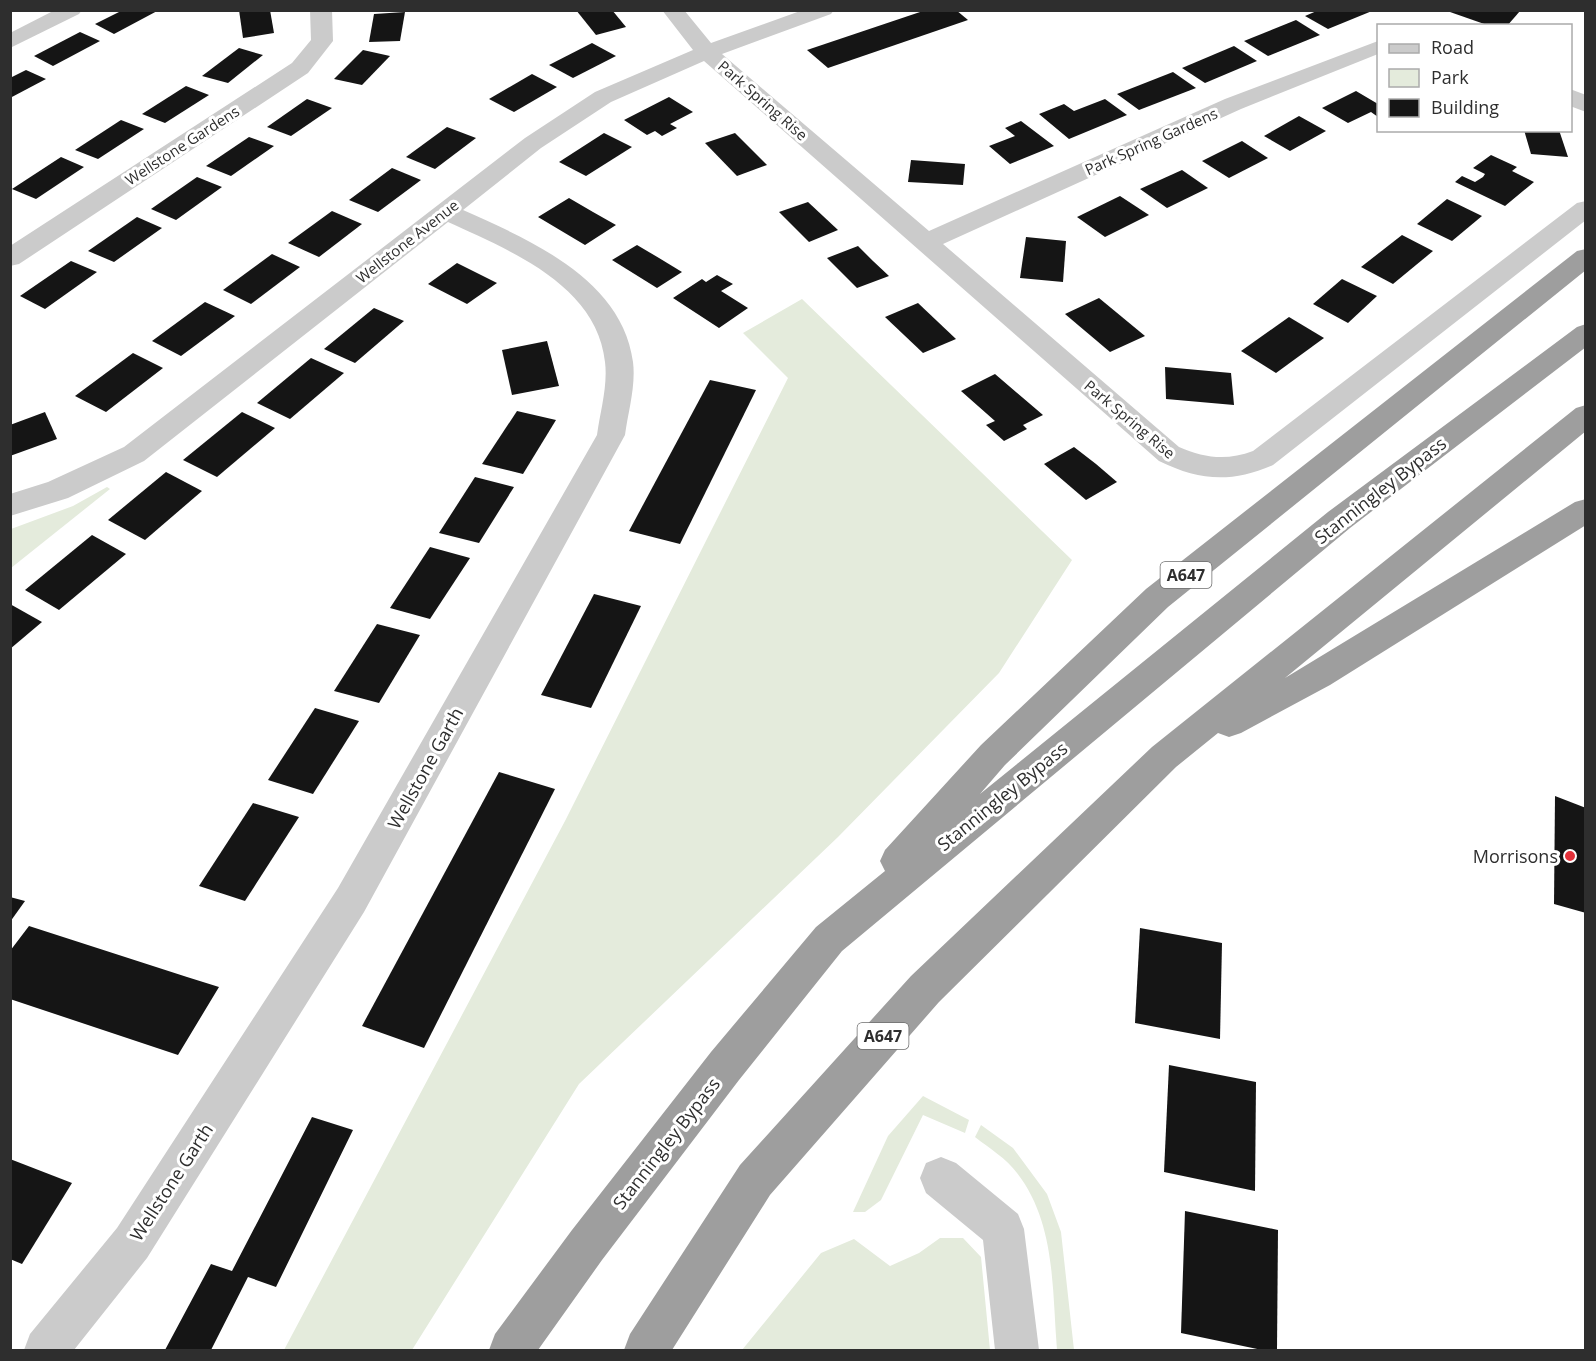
<svg xmlns="http://www.w3.org/2000/svg" width="1596" height="1361" font-family="'Open Sans',sans-serif">
<style>
.green{fill:#e4ebdc}
.building{fill:#151515}
.lines{fill:none;stroke-linecap:round;stroke-linejoin:round}
.minor{fill:#cbcbcb;fill-rule:evenodd}
.trunk{fill:#9e9e9e;fill-rule:evenodd}
.poi-dot{fill:#e4313a;stroke:#fff;stroke-width:2}
.labels{text-anchor:middle;dominant-baseline:central;stroke-width:6;stroke-linejoin:round;paint-order:stroke}
.far-street-label{font-size:15px;fill:#2e2e2e;stroke:#fff}
.shield{fill:#fff;stroke:#6d6d6d;stroke-width:1.5}
.shield-label{font-size:16px;font-weight:bold;fill:#2e2e2e}
.street-label{font-size:18px;fill:#2e2e2e;stroke:#fff}
.poi-label{font-size:18px;fill:#2e2e2e;stroke:#fff;text-anchor:end}
</style>
<rect width="100%" height="100%" fill="#fff"/>
<!-- green -->
<g class="green">
<polygon points="802,299 1072,560 999,673 838,837 579,1084 412,1350 284,1350 565,821 788,378 743,333"/>
<polygon points="107,487 110,489 11,568 11,529 73,506"/>
<polygon points="923,1096 969,1120 965,1133 923,1115 881,1200 865,1212 853,1212 888,1136"/>
<path d="M 981,1125 L 1013,1148 L 1047,1194 L 1061,1232 L 1074,1350 L 1057,1350 C 1052,1290 1056,1223 1017,1173 C 1007,1159 989,1148 975,1137 Z"/>
<polygon points="940,1238 963,1238 981,1257 990,1350 742,1350 821,1253 854,1239 890,1266 919,1253"/>
</g>
<!-- building -->
<g class="building">
<polygon points="123,10 159,10 114,34 95,24"/>
<polygon points="239,10 270,10 274,33 243,38"/>
<polygon points="576,10 612,10 626,27 596,35"/>
<polygon points="926,10 956,10 968,20 828,68 807,50"/>
<polygon points="1319,10 1372,11 1328,29 1305,16"/>
<polygon points="1451,10 1518,10 1520,11 1507,26 1490,26 1450,12"/>
<polygon points="405,12 400,41 369,42 374,14"/>
<polygon points="1296,20 1320,35 1268,56 1244,41"/>
<polygon points="80,32 100,41 53,66 34,56"/>
<polygon points="592,43 616,56 573,78 549,65"/>
<polygon points="1234,46 1257,61 1205,83 1182,68"/>
<polygon points="239,48 263,55 228,83 202,76"/>
<polygon points="363,50 390,56 362,85 334,79"/>
<polygon points="26,70 46,79 10,98 10,78"/>
<polygon points="1173,72 1196,88 1139,110 1117,94"/>
<polygon points="532,74 557,87 514,112 489,99"/>
<polygon points="186,86 209,95 165,123 142,114"/>
<polygon points="1356,91 1378,104 1378,117 1371,112 1348,123 1322,108"/>
<polygon points="669,97 693,112 670,124 677,128 662,136 655,131 647,135 624,120"/>
<polygon points="307,99 332,108 291,136 267,127"/>
<polygon points="1105,99 1127,115 1069,139 1039,114 1064,104 1074,111"/>
<polygon points="1299,116 1326,131 1290,151 1264,136"/>
<polygon points="121,120 144,129 98,159 75,150"/>
<polygon points="1021,121 1054,146 1010,164 989,146 1015,136 1005,128"/>
<polygon points="447,127 476,138 435,169 406,157"/>
<polygon points="1524,130 1559,130 1568,157 1531,154"/>
<polygon points="604,133 632,147 586,176 559,162"/>
<polygon points="735,133 767,165 737,176 705,143"/>
<polygon points="249,137 274,146 231,176 206,166"/>
<polygon points="1242,141 1268,158 1229,178 1202,161"/>
<polygon points="1491,155 1517,167 1512,171 1534,182 1505,206 1455,182 1462,176 1475,182 1483,177 1485,174 1473,168"/>
<polygon points="61,157 84,167 36,199 12,189"/>
<polygon points="911,160 965,164 963,185 908,182"/>
<polygon points="392,168 421,180 378,212 349,200"/>
<polygon points="1182,170 1208,188 1167,208 1140,189"/>
<polygon points="197,177 222,187 176,220 151,209"/>
<polygon points="1120,196 1149,215 1105,237 1077,217"/>
<polygon points="569,198 593,212 616,225 585,245 538,217"/>
<polygon points="1447,199 1482,216 1452,241 1417,224"/>
<polygon points="808,202 838,230 809,242 779,212"/>
<polygon points="332,211 362,224 319,257 288,243"/>
<polygon points="137,217 162,228 114,262 88,251"/>
<polygon points="1402,235 1433,251 1393,284 1361,267"/>
<polygon points="1026,237 1066,241 1063,282 1020,278"/>
<polygon points="637,245 659,258 682,272 657,288 612,260"/>
<polygon points="858,246 873,261 889,276 857,288 827,258"/>
<polygon points="272,254 300,267 251,304 223,290"/>
<polygon points="71,261 97,272 45,309 20,296"/>
<polygon points="457,263 497,283 467,304 428,284"/>
<polygon points="717,275 733,284 721,291 748,308 719,328 673,298 702,279 706,282"/>
<polygon points="1342,279 1377,296 1348,323 1313,304"/>
<polygon points="1099,298 1145,336 1110,352 1065,314"/>
<polygon points="205,302 235,316 181,356 152,341"/>
<polygon points="918,303 956,339 923,353 885,317"/>
<polygon points="374,308 404,321 355,363 324,349"/>
<polygon points="1289,317 1324,338 1276,373 1241,351"/>
<polygon points="547,341 559,386 512,395 502,350"/>
<polygon points="133,353 163,368 106,412 75,396"/>
<polygon points="311,358 344,373 290,419 257,403"/>
<polygon points="1165,367 1231,373 1234,405 1166,399"/>
<polygon points="995,374 1043,415 1023,425 1027,429 1004,441 986,425 995,421 961,391"/>
<polygon points="710,380 756,390 680,544 629,531"/>
<polygon points="517,411 556,420 523,474 482,464"/>
<polygon points="45,412 57,439 10,456 10,425"/>
<polygon points="242,412 275,428 217,477 183,460"/>
<polygon points="1074,447 1096,464 1117,482 1086,500 1044,464"/>
<polygon points="166,472 202,491 145,540 108,520"/>
<polygon points="475,477 514,487 479,543 439,533"/>
<polygon points="92,535 126,554 59,610 25,590"/>
<polygon points="430,547 470,558 430,619 390,608"/>
<polygon points="594,594 641,606 591,708 541,695"/>
<polygon points="10,604 42,622 10,649"/>
<polygon points="377,624 420,635 379,703 334,691"/>
<polygon points="315,708 359,721 313,794 268,780"/>
<polygon points="499,772 555,789 424,1048 362,1026"/>
<polygon points="1555,796 1586,808 1586,913 1554,904"/>
<polygon points="253,803 299,817 245,901 199,886"/>
<polygon points="10,897 25,901 10,922"/>
<polygon points="29,926 187,977 219,987 178,1055 10,999 10,951"/>
<polygon points="1140,928 1222,943 1220,1039 1135,1023"/>
<polygon points="1169,1065 1256,1082 1255,1191 1164,1172"/>
<polygon points="312,1117 353,1130 276,1287 248,1277 211,1350 165,1350 211,1264 232,1271"/>
<polygon points="10,1159 72,1183 22,1264 10,1259"/>
<polygon points="1185,1211 1278,1230 1277,1350 1262,1350 1181,1333"/>
</g>
<g class="lines">
<!-- minor -->
<g class="minor">
<polygon points="55,10 82,10 79,14 10,48 10,33"/>
<polygon points="310,10 332,10 333,41 308,73 19,264 10,266 10,246 292,63 311,40"/>
<path d="M 662,10 L 684,10 L 711,43 L 803,10 L 834,10 L 831,14 L 722,54 L 929,231 L 1225,99 L 1378,41 L 1378,54 L 1241,109 L 943,244 L 1179,447 C 1204,458 1227,461 1253,451 L 1577,203 L 1586,201 L 1586,220 L 1273,465 C 1231,483 1200,481 1159,461 L 704,61 L 611,102 L 541,148 L 463,210 C 530,240 622,279 633,362 C 636,386 628,412 625,435 L 364,912 L 147,1258 L 74,1350 L 24,1350 L 30,1334 L 117,1228 L 338,888 L 597,435 C 600,412 608,386 605,362 C 597,285 509,250 448,222 L 144,461 L 68,498 L 10,516 L 10,494 L 48,482 L 124,447 L 525,138 L 595,92 L 693,50 Z"/>
<polygon points="1570,89 1586,95 1586,112 1570,106"/>
<polygon points="941,1157 956,1163 1018,1214 1024,1229 1039,1350 995,1350 983,1240 926,1193 920,1178 926,1163"/>
</g>
<!-- trunk -->
<g class="trunk">
<polygon points="1586,249 1586,270 1168,607 1005,765 980,794 1328,512 1577,327 1586,324 1586,347 1350,528 842,951 739,1080 602,1260 538,1350 489,1350 495,1334 572,1230 711,1052 816,927 885,871 880,861 885,850 981,745 1146,589 1577,251"/>
<polygon points="1586,405 1586,431 1285,678 1575,502 1586,499 1586,525 1330,685 1241,733 1229,737 1218,733 1176,767 939,1002 770,1195 672,1350 624,1350 630,1334 740,1165 911,976 1152,747 1576,408"/>
</g>
</g>
<!-- markers -->
<circle class="poi-dot" cx="1570" cy="856" r="6"/>
<g class="labels">
<!-- far-street labels -->
<g class="far-street-label">
<text transform="translate(763 100) rotate(41)">Park Spring Rise</text>
<text transform="translate(1151 141) rotate(-24)">Park Spring Gardens</text>
<text transform="translate(182 145) rotate(-33)">Wellstone Gardens</text>
<text transform="translate(407 241) rotate(-38)">Wellstone Avenue</text>
<text transform="translate(1130 419) rotate(40)">Park Spring Rise</text>
</g>
<!-- shield labels -->
<g class="shield">
<rect x="1160.5" y="562" width="51" height="26" rx="4.5"/>
<rect x="857.5" y="1023" width="51" height="26" rx="4.5"/>
</g>
<g class="shield-label">
<text x="1186" y="575">A647</text>
<text x="883" y="1036">A647</text>
</g>
<!-- street labels -->
<g class="street-label">
<text transform="translate(1380 490) rotate(-38)">Stanningley Bypass</text>
<text transform="translate(425 768) rotate(-61)">Wellstone Garth</text>
<text transform="translate(1002 796) rotate(-39)">Stanningley Bypass</text>
<text transform="translate(666 1143) rotate(-52)">Stanningley Bypass</text>
<text transform="translate(171 1182) rotate(-57)">Wellstone Garth</text>
</g>
<!-- poi labels -->
<g class="poi-label">
<text x="1558" y="856">Morrisons</text>
</g>
</g>
<!-- border -->
<rect width="1596" height="1361" fill="none" stroke="#2e2e2e" stroke-width="24"/>
<!-- legend -->
<rect x="1377" y="24" width="195" height="108" fill="#ffffff" stroke="#ababab" stroke-width="1.5"/>
<rect x="1389" y="44" width="30" height="9" fill="#cbcbcb" stroke="#ababab" stroke-width="1.5"/>
<text x="1431" y="54" font-size="18" fill="#2e2e2e">Road</text>
<rect x="1389" y="69" width="30" height="18" fill="#e4ebdc" stroke="#ababab" stroke-width="1.5"/>
<text x="1431" y="84" font-size="18" fill="#2e2e2e">Park</text>
<rect x="1389" y="99" width="30" height="18" fill="#151515" stroke="#ababab" stroke-width="1.5"/>
<text x="1431" y="114" font-size="18" fill="#2e2e2e">Building</text>
</svg>
